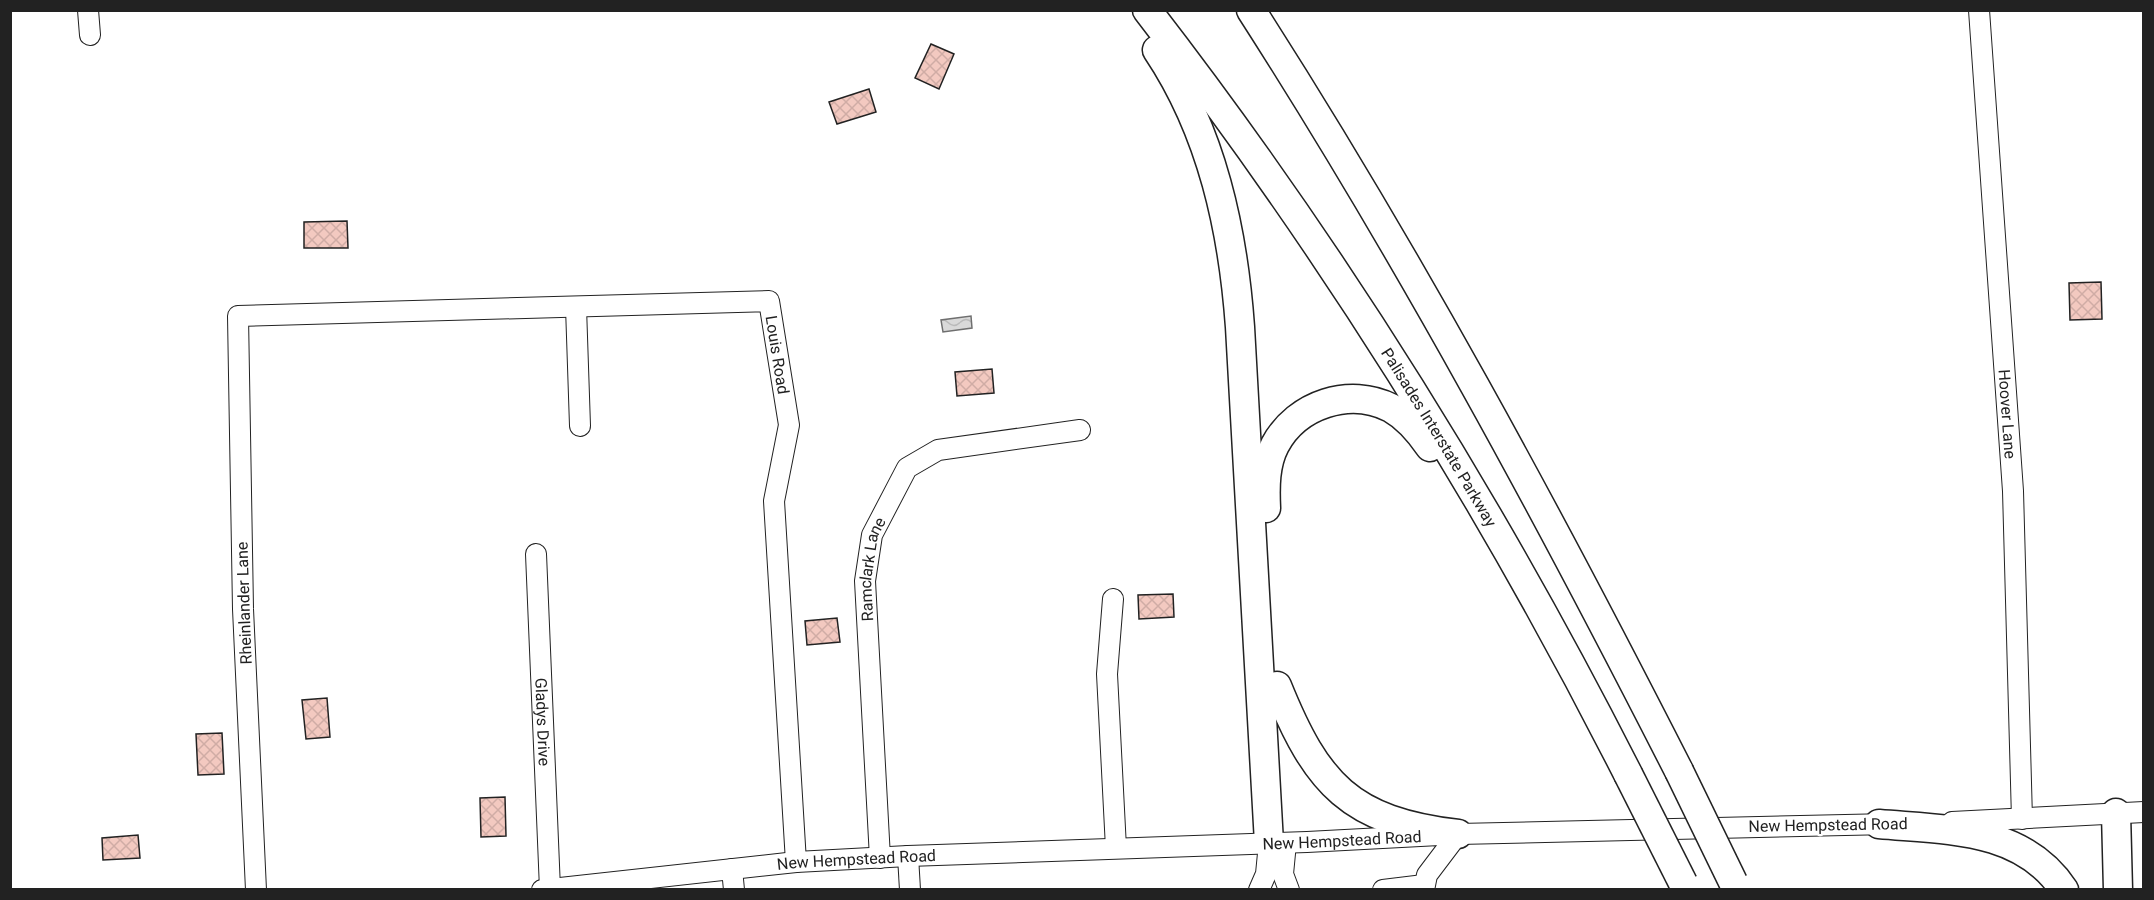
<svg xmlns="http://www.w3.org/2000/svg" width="2154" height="900" font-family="Roboto,sans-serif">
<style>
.water{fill:url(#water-waves);stroke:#6f6f6f;stroke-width:1.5}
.building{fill:url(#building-cross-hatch);stroke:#222;stroke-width:1.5}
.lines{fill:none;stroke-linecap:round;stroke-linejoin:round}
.minor-casing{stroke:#222;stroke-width:22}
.highway-casing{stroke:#222;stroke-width:31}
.minor{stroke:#fff;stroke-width:20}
.highway{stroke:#fff;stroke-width:28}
.highway-bridge-casing{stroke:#222;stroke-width:31;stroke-linecap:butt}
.highway-bridge{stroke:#fff;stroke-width:28}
.labels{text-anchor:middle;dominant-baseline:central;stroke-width:4.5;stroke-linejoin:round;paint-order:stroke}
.street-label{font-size:16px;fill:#222;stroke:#fff}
</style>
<defs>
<pattern id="water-waves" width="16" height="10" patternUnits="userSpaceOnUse" patternTransform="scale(1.5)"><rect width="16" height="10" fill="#d9d9d9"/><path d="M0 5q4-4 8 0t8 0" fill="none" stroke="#bababa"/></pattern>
<pattern id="building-cross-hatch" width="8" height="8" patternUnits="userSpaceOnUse" patternTransform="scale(1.5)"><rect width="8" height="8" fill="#f3c9c0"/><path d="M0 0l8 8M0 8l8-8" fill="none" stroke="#d0aca5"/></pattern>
</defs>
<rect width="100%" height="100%" fill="#fff"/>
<!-- water -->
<polygon class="water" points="971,316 972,328 943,332 941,320"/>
<!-- building -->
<g class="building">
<polygon points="931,44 954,54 939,89 915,78"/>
<polygon points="869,89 876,112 837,124 829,102"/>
<polygon points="347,221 348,248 304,248 304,222"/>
<polygon points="2101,282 2102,319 2070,320 2069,283"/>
<polygon points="992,369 994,393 957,396 955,372"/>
<polygon points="1173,594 1174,617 1139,619 1138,595"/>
<polygon points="837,618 840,642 807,645 805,621"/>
<polygon points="327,698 330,737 306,739 302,700"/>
<polygon points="222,733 224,774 198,775 196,734"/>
<polygon points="505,797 506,836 481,837 480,798"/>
<polygon points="138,835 140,858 103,860 102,838"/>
</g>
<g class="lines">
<defs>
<g id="minor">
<polyline points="88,10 90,35"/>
<path id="s1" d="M 1979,10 L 2013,491 L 2022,819"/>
<polyline points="576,307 580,426"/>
<path id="s2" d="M 536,554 L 550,889"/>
<polyline points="1113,599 1107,674 1116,848"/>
<polyline points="1952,822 2144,812"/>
<polyline points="1286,843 1283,874 1289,890"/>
<polyline points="908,856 910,890"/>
<path id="s3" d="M 880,858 L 865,581 L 872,535 L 907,468 L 938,450 L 1080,430"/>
<polyline points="732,869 734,890"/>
<path id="s4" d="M 256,890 L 243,609 L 238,316 L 769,301 L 789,425 L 774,501 L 796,862"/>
<path id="s5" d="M 542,890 L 796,862 L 908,856 L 1307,842 L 1458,834 L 1890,824"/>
<polyline points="1259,890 1266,874 1269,843"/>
<polyline points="1383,890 1424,885"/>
<polyline points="1424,890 1427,875 1458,834"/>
</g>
<g id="highway">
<path id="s6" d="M 1147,10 C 1331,248 1492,506 1628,774"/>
<path d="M 1251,10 C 1409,256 1547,512 1679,771"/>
<path d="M 1157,50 C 1212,132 1233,230 1240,327 L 1269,843"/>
<path d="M 1266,508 C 1265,487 1265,464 1275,445 C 1297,404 1350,387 1391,408 C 1407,417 1419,431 1430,447"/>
<path d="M 1277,686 C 1317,785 1350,821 1458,834"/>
<polyline points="2116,813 2118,890"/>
<path d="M 1879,824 C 1946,830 2023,827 2064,890"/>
</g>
</defs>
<!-- minor casing -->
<use href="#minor" class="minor-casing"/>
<!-- highway casing -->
<use href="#highway" class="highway-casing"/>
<!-- minor -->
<use href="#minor" class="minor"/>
<!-- highway -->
<use href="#highway" class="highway"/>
<defs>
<g id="highway-bridge">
<polyline points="1679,771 1733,882"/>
<polyline points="1628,774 1683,883"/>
</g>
</defs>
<!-- highway-bridge casing -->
<use href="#highway-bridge" class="highway-bridge-casing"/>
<!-- highway-bridge -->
<use href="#highway-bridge" class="highway-bridge"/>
</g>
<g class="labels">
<!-- street labels -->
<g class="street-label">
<text stroke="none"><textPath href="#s4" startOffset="1160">Louis Road</textPath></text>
<text stroke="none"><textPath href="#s1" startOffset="405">Hoover Lane</textPath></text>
<text stroke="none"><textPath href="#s6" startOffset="518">Palisades Interstate Parkway</textPath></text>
<text stroke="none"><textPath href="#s3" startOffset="290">Ramclark Lane</textPath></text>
<text transform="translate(244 603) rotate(-92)">Rheinlander Lane</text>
<text stroke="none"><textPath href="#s2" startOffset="168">Gladys Drive</textPath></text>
<text transform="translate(1828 825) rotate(-1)">New Hempstead Road</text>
<text stroke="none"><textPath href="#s5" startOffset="802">New Hempstead Road</textPath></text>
<text stroke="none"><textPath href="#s5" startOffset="316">New Hempstead Road</textPath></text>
</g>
</g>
<!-- border -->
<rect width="2154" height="900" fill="none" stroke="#222222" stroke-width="24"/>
</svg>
